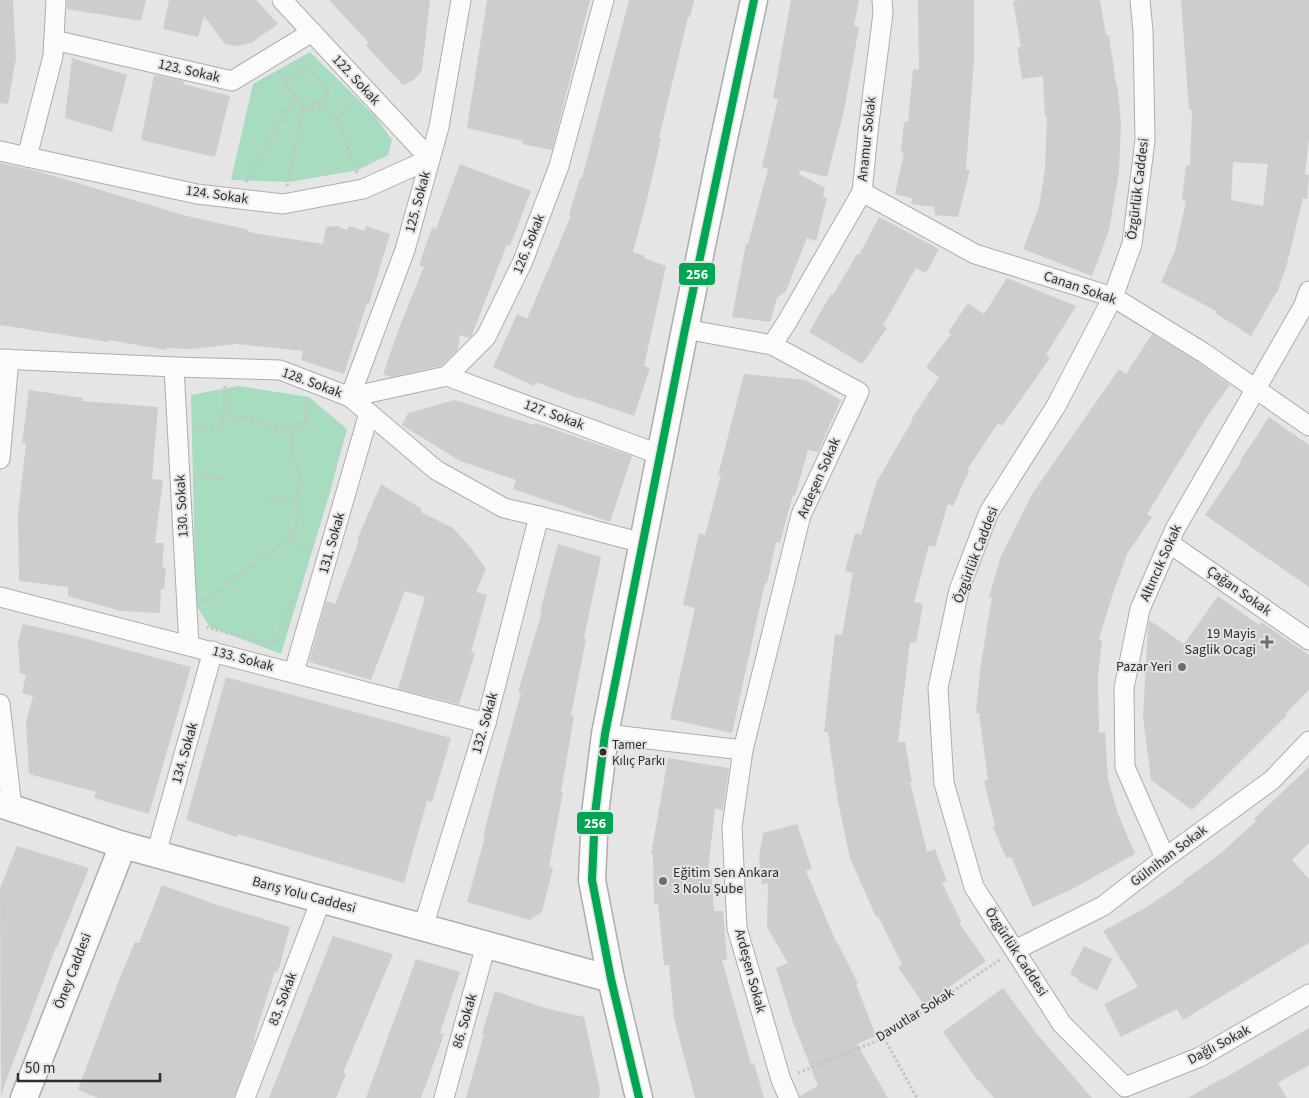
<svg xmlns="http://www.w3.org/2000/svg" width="1309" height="1098" font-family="'Source Sans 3',sans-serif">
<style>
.green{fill:#a7dcc0}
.building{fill:#cdcdcc;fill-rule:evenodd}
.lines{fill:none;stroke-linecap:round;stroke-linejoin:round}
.street-casing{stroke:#adadad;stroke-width:21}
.secondary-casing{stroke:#adadad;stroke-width:29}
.path{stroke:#c4c4c4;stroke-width:3;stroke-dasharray:2.5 2.5;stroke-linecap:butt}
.street{stroke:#fbfbfb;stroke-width:19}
.secondary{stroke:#fbfbfb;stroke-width:26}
.bus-1-casing{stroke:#e4e4e6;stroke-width:11}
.bus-1{stroke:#00a651;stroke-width:8}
.poi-dot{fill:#6e6e6e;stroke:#e4e4e6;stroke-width:2}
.bus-dot{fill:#2e2e2e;stroke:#e4e4e6;stroke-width:2}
.labels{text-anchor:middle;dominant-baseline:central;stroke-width:4;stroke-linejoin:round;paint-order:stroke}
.bus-label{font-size:13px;fill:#2e2e2e;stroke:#e4e4e6;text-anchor:start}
.street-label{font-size:14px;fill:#2e2e2e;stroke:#e4e4e6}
.poi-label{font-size:14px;fill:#2e2e2e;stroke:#e4e4e6;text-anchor:end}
.line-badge{stroke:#e4e4e6;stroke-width:2}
.badge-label{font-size:14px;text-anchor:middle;font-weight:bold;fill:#fff}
</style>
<rect width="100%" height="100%" fill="#e5e5e5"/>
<!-- green -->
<g class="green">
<polygon points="310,52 375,116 392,140 388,155 358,170 290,182 231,180 253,84"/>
<polygon points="238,386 309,397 347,429 330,492 281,654 210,627 196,605 191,395"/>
</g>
<!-- building -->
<g class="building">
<polygon points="0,0 13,0 16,58 8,104 0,103"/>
<polygon points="67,0 146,0 141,21 67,9"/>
<polygon points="169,0 256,0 278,24 251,43 237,46 225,44 204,16 198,37 163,29"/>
<polygon points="329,0 430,0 422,70 414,80 403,85 366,46 369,43"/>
<polygon points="487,0 590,0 552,150 522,144 523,141 467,128"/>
<polygon points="629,0 694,0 690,17 688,17 659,138 661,139 648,195 633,252 645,256 644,258 666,266 644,366 650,368 634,416 582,398 581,399 536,382 534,386 493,367 517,314 527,319 571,216 569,215 580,178 582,178"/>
<polygon points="791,0 859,0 854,26 859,27 844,111 827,177 800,170 799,174 825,188 823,197 827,198 816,241 807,238 786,291 777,298 770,322 732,317 746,244 748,244 768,169 762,167 778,99 773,98"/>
<polygon points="918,0 974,0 974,59 966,170 970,170 958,217 935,215 934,207 911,204 912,198 895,194 904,153 901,152 904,122 908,122 913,69 919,70"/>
<polygon points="1022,0 1100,0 1106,35 1109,35 1116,84 1117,84 1121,122 1119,172 1109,230 1092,276 1023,249 1039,207 1045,169 1047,117 1045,117 1043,76 1022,79 1017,47 1021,47 1013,1"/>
<path d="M 1181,0 L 1309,0 L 1309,138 L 1305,174 L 1309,175 L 1307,199 L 1303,198 L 1286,268 L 1277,293 L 1276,293 L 1251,336 L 1215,313 L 1216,311 L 1161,282 L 1175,251 L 1186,201 L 1182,200 L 1186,165 L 1190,166 L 1192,110 L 1189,110 ZM 1233,162 L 1268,164 L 1263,206 L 1231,200 Z"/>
<polygon points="72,58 127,75 112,132 65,118"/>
<polygon points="154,75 184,81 183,84 230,96 215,157 141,140"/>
<polygon points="0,163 38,171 183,215 249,230 248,232 323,244 326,227 337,226 347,230 349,226 364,231 366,226 390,234 369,304 367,303 344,374 301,360 303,351 237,344 190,349 166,348 166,350 109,340 108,342 0,325"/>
<polygon points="460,164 531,191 510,246 507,244 472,335 469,338 460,335 458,349 441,366 391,377 383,374 401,323 424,267 419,265 432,228 436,229"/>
<polygon points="879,217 939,249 926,273 916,268 883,325 887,328 862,364 809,332 831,294 833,295 857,254 859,255"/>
<polygon points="1007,278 1076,306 1046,355 1050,358 1002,426 998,423 967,470 969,471 953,506 948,504 935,547 929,545 914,602 923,604 916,643 910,642 898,742 905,742 912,782 910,782 927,852 935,849 947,881 942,883 961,921 959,923 986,961 924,1005 898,967 902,965 878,916 876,917 850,858 838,802 828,732 824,732 835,634 842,635 853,573 845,571 855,533 861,535 876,483 912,421 911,420 939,377 926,367 951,334 948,332 968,303 984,314"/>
<polygon points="1152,334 1198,362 1230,385 1208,415 1147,514 1152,517 1127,554 1114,590 1099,639 1102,640 1098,677 1099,733 1105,732 1108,779 1118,814 1135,854 1074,888 1033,907 1011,857 1006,858 993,827 995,826 984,781 988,780 979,713 976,713 981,663 992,597 989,597 1001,556 1032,494 1119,369 1126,374"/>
<polygon points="744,374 805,380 841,400 818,452 808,450 795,496 793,495 780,543 776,542 767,583 765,583 732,733 670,719 695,608 683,605 699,533 705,535 721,475 718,475"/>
<polygon points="29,390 83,398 82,401 158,407 152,479 163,480 155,543 164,543 162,567 166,568 164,589 161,589 160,613 121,611 68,596 68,587 19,581 18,514 26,444 22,443"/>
<polygon points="455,400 534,425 535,423 632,456 610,522 513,489 516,480 460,461 402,425 408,413"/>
<polygon points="1269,417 1309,445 1309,587 1205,515 1241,462 1240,461"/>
<polygon points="381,484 422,509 421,512 453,528 471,548 486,569 476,592 487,595 471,652 475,653 459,704 398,689 425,597 405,591 371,680 309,662 326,601 335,604 359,541 357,540"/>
<polygon points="558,544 601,557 584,638 586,639 571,715 574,716 561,792 563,792 549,867 553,868 542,912 530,920 467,902 485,837 483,837 498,777 521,693 518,692 542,612 540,612"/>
<polygon points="1218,596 1259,625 1261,622 1309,655 1309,690 1285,714 1287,715 1192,810 1151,780 1143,717 1148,625 1149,620 1184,644"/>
<polygon points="23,624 75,636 191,667 149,814 94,798 96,792 29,774 26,722 33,696 22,693 26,675 20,673 18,642"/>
<polygon points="226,677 451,738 432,802 427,801 404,883 238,834 237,837 186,820"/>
<polygon points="668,758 729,768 723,810 715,809 708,871 711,871 714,911 723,911 727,960 722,960 751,1064 754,1063 764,1098 695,1098 674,1018 669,965 664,965 658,904 654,904 653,854 651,854"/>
<polygon points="1309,767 1309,843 1292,860 1309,879 1309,943 1183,1020 1177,1009 1121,1037 1104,1004 1138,987 1103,931 1145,908 1184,882 1183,881 1221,853 1256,821 1254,819"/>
<polygon points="797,824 812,869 806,871 836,942 837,942 858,983 856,984 876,1036 857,1044 888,1098 800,1098 800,1096 818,1086 793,1022 776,968 788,963 767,927 768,883 762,885 759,857 763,833"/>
<polygon points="17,846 89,868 57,947 56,947 1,1095 0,888"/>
<polygon points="162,885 214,904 290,927 278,972 275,971 254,1039 255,1040 234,1098 98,1098 78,1090 117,985 135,942 139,943"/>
<polygon points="333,936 393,954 343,1073 346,1074 336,1098 269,1098"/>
<polygon points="1084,946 1112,959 1097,991 1078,981 1079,979 1070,974"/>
<polygon points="416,959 460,972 440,1033 444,1034 421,1098 366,1098"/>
<polygon points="1003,988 1037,1034 1092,1098 994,1098 979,1080 978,1081 943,1032"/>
<polygon points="495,991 545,1008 584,1017 600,1090 599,1098 466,1098 484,1034 482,1033"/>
<polygon points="1309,1028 1309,1065 1278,1083 1287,1098 1188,1098 1223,1078 1223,1079"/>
</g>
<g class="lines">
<defs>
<g id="street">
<polyline points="1140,0 1143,31 1145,140 1132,244 1113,297 1056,406 989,512 959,590 938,688 944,783 974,887 1062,1024 1125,1087 1200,1057 1309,994"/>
<polyline points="54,40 232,81 312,32"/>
<polyline points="0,151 197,194 283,204 363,189 430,159 282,0"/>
<polyline points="27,157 53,56 56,0"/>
<polyline points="862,192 975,254 1113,297 1204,353 1309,426"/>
<polyline points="685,329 772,345 859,392 801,515 743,750 732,827 737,928 781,1080 789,1098"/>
<polyline points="772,345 787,322 862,192 869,123 883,13 882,0"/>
<polyline points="0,359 174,367 280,370 350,397 436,470 504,508 539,516 643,543"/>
<polyline points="174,367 189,645"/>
<polyline points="447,376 661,455"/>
<polyline points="350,397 447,376 486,337 523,261 559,166 604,0"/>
<polyline points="350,397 405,250 439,127 461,0"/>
<polyline points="0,459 9,359"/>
<polyline points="1169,543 1309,640"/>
<polyline points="0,597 486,723"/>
<polyline points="294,672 369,413"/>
<polyline points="0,704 12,808"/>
<polyline points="605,734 743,750"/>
<polyline points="156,854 213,651"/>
<polyline points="1165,858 1125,767 1124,688 1140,609 1175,529 1303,307 1309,291"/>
<polyline points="423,927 486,723 539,516"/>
<polyline points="1015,950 1103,906 1165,858 1272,780 1309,741"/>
<polyline points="245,1098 321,900"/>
<polyline points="444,1098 486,945"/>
</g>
<g id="secondary">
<polyline points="0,804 123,845 611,979"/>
<polyline points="24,1098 123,845"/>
<polyline points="639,1098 611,979 592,880 595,814 605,734 685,329 720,157 754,0"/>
</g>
</defs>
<!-- street casing -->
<use href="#street" class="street-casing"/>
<!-- secondary casing -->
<use href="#secondary" class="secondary-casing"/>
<!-- path -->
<g class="path">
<polygon points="305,67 329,92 309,111 285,85"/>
<polyline points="278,73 289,82"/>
<polyline points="318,103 337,119 353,101"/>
<polyline points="337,119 357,173"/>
<polyline points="246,182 295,96"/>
<polyline points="287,186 304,107"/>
<polyline points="225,386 224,413 293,434"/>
<polyline points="196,428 222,428 224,413"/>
<polyline points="197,477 223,479"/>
<polyline points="269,499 297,501"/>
<polyline points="288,537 310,552"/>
<polyline points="204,601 291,535 300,515 297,501 300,475 292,455 294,426 305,424 307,399"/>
<polyline points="207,626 208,628 273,644 294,599"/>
<polyline points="884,1038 917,1098"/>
<polyline points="798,1073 884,1038 1001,959"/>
</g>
<!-- street -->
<use href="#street" class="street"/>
<!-- secondary -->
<use href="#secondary" class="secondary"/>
<defs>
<polyline id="bus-1" points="639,1098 611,979 592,880 595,814 605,734 685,329 754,0"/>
</defs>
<!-- bus-1 casing -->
<use href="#bus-1" class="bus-1-casing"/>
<!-- bus-1 -->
<use href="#bus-1" class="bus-1"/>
</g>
<!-- markers -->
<g class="poi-dot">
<path d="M1264.5 634.5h5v5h5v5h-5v5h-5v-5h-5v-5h5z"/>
<circle cx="1182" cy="667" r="5"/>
<circle cx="663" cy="881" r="5"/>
</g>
<circle class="bus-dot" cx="603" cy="752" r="4.5"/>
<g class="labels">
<!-- bus labels -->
<g class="bus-label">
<text x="612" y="745">Tamer<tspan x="612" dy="16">Kılıç Parkı</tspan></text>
</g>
<!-- street labels -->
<g class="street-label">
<text transform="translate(189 71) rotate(13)">123. Sokak</text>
<text transform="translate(356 80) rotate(47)">122. Sokak</text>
<text transform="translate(867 139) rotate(-84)">Anamur Sokak</text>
<text transform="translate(1138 189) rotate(-83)">Özgürlük Caddesi</text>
<text transform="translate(217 195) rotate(8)">124. Sokak</text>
<text transform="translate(418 202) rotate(-75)">125. Sokak</text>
<text transform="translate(529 244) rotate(-68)">126. Sokak</text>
<text transform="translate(1080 288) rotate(19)">Canan Sokak</text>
<text transform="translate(312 383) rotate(20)">128. Sokak</text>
<text transform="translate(554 415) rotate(20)">127. Sokak</text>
<text transform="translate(819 478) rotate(-66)">Ardeşen Sokak</text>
<text transform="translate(182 506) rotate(-93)">130. Sokak</text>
<text transform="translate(332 543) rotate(-74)">131. Sokak</text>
<text transform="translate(976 555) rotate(-69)">Özgürlük Caddesi</text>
<text transform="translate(1161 563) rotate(-66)">Altıncık Sokak</text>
<text transform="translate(1239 591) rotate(35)">Çağan Sokak</text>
<text transform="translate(243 659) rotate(15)">133. Sokak</text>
<text transform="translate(485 723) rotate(-74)">132. Sokak</text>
<text transform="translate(185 753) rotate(-74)">134. Sokak</text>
<text transform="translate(1169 856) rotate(-37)">Gülnihan Sokak</text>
<text transform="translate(304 895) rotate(15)">Barış Yolu Caddesi</text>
<text transform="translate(1016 952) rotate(57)">Özgürlük Caddesi</text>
<text transform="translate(73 971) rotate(-69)">Öney Caddesi</text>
<text transform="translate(750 971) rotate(75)">Ardeşen Sokak</text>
<text transform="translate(283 999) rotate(-69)">83. Sokak</text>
<text transform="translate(915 1015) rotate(-32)">Davutlar Sokak</text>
<text transform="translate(465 1021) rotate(-74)">86. Sokak</text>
<text transform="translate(1219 1045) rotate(-28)">Dağlı Sokak</text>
</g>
<!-- poi labels -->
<g class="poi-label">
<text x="1256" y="634">19 Mayis<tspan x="1256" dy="16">Saglik Ocagi</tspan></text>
<text x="1172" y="667">Pazar Yeri</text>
<text x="673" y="873" text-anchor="start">Eğitim Sen Ankara<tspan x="673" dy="16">3 Nolu Şube</tspan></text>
</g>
</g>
<g class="line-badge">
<rect x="678" y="262" width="38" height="24" rx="5" fill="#00a651"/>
<rect x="576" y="811" width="38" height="24" rx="5" fill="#00a651"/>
</g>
<g class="badge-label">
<text x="697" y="279">256</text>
<text x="595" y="828">256</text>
</g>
<!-- scale -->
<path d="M18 1073v8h142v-8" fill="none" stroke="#2e2e2e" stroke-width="2.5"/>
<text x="25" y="1073" font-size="15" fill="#2e2e2e" stroke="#e4e4e6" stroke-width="4" paint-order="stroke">50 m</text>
</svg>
